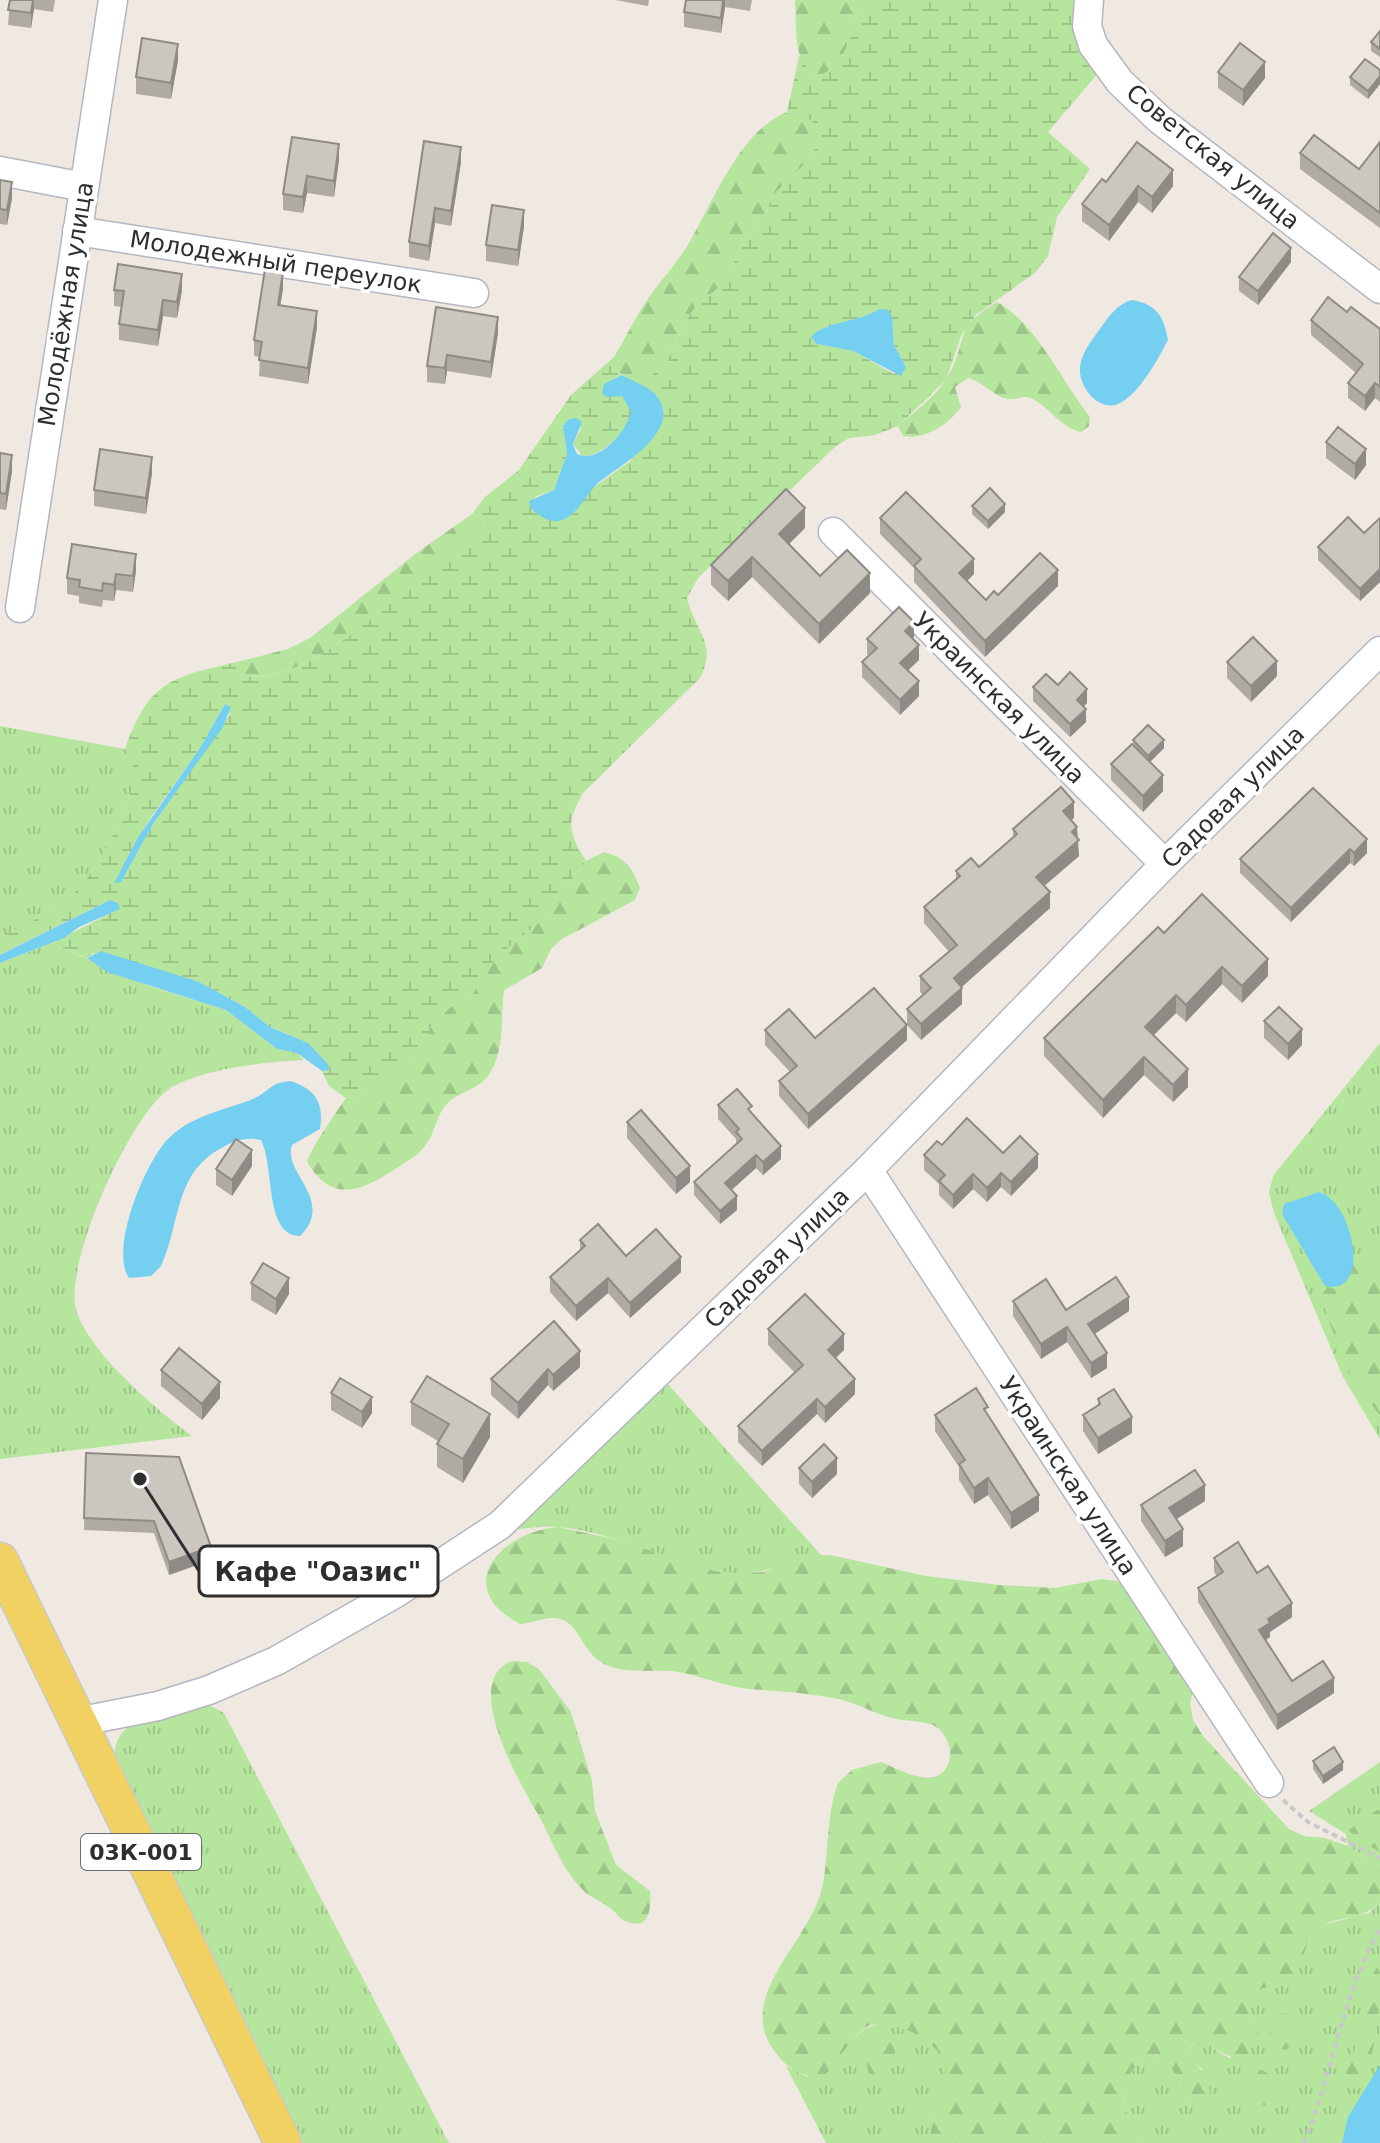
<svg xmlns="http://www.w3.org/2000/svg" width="1380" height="2143" font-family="'DejaVu Sans',sans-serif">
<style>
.grass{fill:url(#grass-tufts)}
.forest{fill:url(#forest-firs)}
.wetland{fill:url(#wetland-marsh);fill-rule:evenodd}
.water{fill:#75cff0}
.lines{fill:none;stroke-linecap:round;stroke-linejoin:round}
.minor-casing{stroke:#b4b7c1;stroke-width:31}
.major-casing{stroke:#c9c9c9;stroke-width:39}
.path{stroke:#c9c9c9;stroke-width:4;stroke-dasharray:6 4;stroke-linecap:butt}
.minor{stroke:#fff;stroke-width:28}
.major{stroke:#f2d163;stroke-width:36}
.wall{fill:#afaba4}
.shaded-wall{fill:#8e8b86}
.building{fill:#cbc7bf;stroke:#8e8b86;stroke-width:2}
.labels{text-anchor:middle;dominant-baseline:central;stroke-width:7;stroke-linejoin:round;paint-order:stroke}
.shield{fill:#fff;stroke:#6d6d6d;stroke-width:2}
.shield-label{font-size:22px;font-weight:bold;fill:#2e2e2e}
.street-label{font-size:24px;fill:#2e2e2e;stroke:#fff}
.leader{fill:none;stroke:#2e2e2e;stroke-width:3}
.callout-dot{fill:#2e2e2e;stroke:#fff;stroke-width:3}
.callout{fill:#fff;stroke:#2e2e2e;stroke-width:3}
.callout-label{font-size:26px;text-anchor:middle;font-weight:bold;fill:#2e2e2e}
</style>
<defs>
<pattern id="grass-tufts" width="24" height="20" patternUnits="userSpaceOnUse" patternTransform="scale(2)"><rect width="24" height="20" fill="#b6e59e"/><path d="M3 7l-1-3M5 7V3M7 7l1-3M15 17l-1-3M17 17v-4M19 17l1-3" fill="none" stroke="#9dc588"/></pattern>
<pattern id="forest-firs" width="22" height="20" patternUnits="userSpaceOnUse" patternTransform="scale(2)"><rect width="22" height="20" fill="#b6e59e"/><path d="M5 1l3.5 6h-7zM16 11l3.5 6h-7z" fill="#9dc588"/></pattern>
<pattern id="wetland-marsh" width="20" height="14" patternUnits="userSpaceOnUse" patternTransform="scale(2)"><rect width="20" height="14" fill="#b6e59e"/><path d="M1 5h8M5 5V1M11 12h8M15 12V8" fill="none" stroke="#9dc588"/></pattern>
</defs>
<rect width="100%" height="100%" fill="#efe9e1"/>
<!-- grass -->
<g class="grass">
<path d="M 0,726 L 125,749 C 130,757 135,767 134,778 C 131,806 98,868 79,888 C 58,911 27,923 0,937 Z"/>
<path d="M 52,943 L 149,986 L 226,1010 L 277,1049 L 297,1053 L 304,1060 C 266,1062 202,1068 169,1089 C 130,1115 61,1268 77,1313 C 93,1356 156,1409 192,1436 L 0,1459 L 0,963 Z"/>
<polygon points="1380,1043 1380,1439 1343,1377 1274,1213 1269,1193 1273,1176"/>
<path d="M 666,1382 L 821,1555 C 791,1555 769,1576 738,1574 C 676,1569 620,1532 558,1527 C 542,1525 525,1529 509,1530 Z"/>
<path d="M 206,1703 L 224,1713 L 449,2143 L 303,2143 L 115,1756 C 114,1713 173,1712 206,1703 Z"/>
<polygon points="1380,1762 1380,1866 1348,1846 1346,1834 1309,1811"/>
<path d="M 1380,1901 L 1380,2143 L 1139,2143 C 1123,2111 1111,2071 1156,2055 C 1174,2066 1180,2081 1185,2101 L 1202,2069 L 1192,2060 L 1190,2049 L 1195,2043 L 1205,2043 L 1229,2058 L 1259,2032 L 1247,2009 L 1247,1998 L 1254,1989 L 1272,1985 L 1307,1946 L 1314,1931 L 1326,1924 L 1369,1913 Z"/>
<path d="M 885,2023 C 911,2029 955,2048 946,2082 C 940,2104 930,2120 930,2143 L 826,2143 L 786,2066 L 807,2077 C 817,2070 831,2064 839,2055 C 855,2038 860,2026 885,2023 Z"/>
</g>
<!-- forest -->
<g class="forest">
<path d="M 795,0 L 857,0 L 859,8 C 850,36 846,70 814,77 C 792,59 797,26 795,0 Z"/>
<path d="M 787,112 L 806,116 L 816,125 L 819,139 L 812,157 L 773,195 L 766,213 L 743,243 L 725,282 L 694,309 L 682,326 L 666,365 L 637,385 L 613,368 L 614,357 C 627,336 637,313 652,293 C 663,278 676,264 686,248 C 712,206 738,131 787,112 Z"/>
<path d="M 997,302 C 1036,323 1062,382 1090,417 L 1089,426 L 1081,432 C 1060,427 1051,409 1033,399 C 1023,394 1018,400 1008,399 C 994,397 984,382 968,378 L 955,387 L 961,407 C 948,425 925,440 903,436 L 898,426 C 914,412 936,396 947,378 C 970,340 950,330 997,302 Z"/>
<path d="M 472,514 L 482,519 L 485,527 C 474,549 449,557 429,572 C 381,607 305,689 239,675 L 236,668 L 241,661 L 288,649 L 310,638 L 418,552 Z"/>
<path d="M 604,852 C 626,858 632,867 640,888 L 635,900 L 562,939 L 551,949 L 542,968 L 504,990 C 500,1018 506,1046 490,1073 C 480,1090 458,1091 446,1105 C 437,1114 435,1132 427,1143 C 420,1155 405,1162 394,1170 C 359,1192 332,1203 307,1162 C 309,1151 337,1111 346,1098 L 366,1095 L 403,1068 L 431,1027 L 449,1008 L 472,994 L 497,957 L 537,924 L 586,861 Z"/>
<polygon points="1353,1258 1380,1260 1380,1416 1345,1366 1320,1295 1325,1286 1335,1289 1350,1273"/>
<path d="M 558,1527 L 614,1539 L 715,1571 L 742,1574 L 764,1572 L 802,1555 L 830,1555 L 926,1576 L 1000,1585 L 1055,1588 L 1102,1579 L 1117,1581 L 1128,1589 L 1193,1691 L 1190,1704 L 1193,1720 L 1203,1736 L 1289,1829 L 1304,1836 L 1325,1838 L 1348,1846 L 1380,1866 L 1380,1901 C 1359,1925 1342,1912 1319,1928 C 1304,1939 1305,1964 1291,1977 C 1278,1989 1259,1984 1247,1998 L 1247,2009 L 1259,2032 L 1249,2054 C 1227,2065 1217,2043 1195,2043 L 1190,2048 C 1194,2071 1219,2079 1207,2105 L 1196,2107 L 1185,2101 C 1180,2081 1174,2066 1156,2055 C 1111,2071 1123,2111 1139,2143 L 930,2143 C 930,2097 972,2069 919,2036 C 902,2027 889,2023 870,2025 C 846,2038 841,2063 821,2078 C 801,2077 787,2068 775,2052 C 734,1997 807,1944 821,1892 C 830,1856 825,1817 838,1783 L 852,1770 L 881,1762 C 900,1770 940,1793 949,1761 C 953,1750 946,1734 938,1728 C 927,1720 910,1722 897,1719 C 877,1715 859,1704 839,1699 C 810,1693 778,1691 749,1689 C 722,1686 697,1674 672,1671 C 650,1670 632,1673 611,1667 C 579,1656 582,1620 555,1618 C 545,1617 531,1623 520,1624 C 449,1586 503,1531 558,1527 Z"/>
<path d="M 513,1661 L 527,1662 L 539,1669 L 571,1712 L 592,1781 L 595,1811 L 616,1865 L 650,1891 C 652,1910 648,1933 623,1920 C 618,1917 615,1911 610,1908 C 599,1900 589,1897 580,1887 C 562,1868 552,1841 540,1818 C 523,1788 457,1679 513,1661 Z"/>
<polygon points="1380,1808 1380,1852 1355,1838 1349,1830"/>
<path d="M 1380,1961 C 1380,2005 1380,2055 1355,2089 L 1346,2086 L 1346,2070 L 1361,2033 L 1363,1992 Z"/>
<path d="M 1286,2013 L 1294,2019 L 1298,2039 L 1286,2050 L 1274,2047 C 1266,2032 1267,2016 1286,2013 Z"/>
<polygon points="879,2039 889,2040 896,2050 889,2073 881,2080 869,2074 865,2058 868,2046"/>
<path d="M 1262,2070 C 1275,2077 1279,2084 1276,2099 L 1266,2106 L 1251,2100 C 1248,2088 1247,2081 1253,2071 Z"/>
</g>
<!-- wetland -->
<path class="wetland" d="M 857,0 L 1081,0 L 1099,72 L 1048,132 L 1090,169 L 1057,217 L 1048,256 L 1036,272 L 976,315 L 961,336 L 946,380 L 898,426 L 875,435 L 849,438 L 835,447 L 698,578 L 687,598 C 695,631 718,644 700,678 L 583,793 C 566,823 568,832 586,861 L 537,924 L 497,957 L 472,994 L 449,1008 L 431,1027 L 403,1068 L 387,1083 L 366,1095 L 346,1098 L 329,1086 L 322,1071 L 329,1070 L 288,1034 L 270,1027 L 245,1007 L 199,982 L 93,953 L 87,958 L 52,943 L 119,909 L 110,900 L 0,955 L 0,937 C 27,923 58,911 79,888 C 98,868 131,805 134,778 C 135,767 130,757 125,749 C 150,678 174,677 241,661 L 236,668 L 239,675 C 304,690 381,607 429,571 C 449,556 474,549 485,527 L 482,519 L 472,514 L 485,497 L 519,470 L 571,395 L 614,357 L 614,368 L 622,375 L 613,379 L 614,394 L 622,396 L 632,412 C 626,432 604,456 582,456 L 573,444 L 581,428 L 569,419 L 563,426 L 567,454 L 554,490 L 535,497 L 546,519 L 557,521 L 567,518 L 590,490 L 629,462 L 655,434 L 646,387 L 637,385 L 666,365 L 682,326 L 694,309 L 725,282 L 743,243 L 766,213 L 773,195 L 812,157 L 819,139 L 816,125 L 806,116 L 787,112 L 799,56 L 814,77 C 846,70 850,36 859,8 ZM 879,309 L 892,317 L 894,345 L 906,367 L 894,374 L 853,351 L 817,344 L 846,324 L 867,318 ZM 225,704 L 230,714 L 153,824 L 121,882 L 115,882 L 149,820 L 200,748 Z"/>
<!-- water -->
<g class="water">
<path d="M 1132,300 C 1156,304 1164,316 1168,340 C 1158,359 1139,395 1118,404 C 1098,412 1078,386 1080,367 C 1082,352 1091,341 1100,329 C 1109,316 1117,304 1132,300 Z"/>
<path d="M 879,309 L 888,310 L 892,317 L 894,345 L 906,367 L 901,376 L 853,351 L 817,344 L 811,337 C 827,320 859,323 879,309 Z"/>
<path d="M 622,375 C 632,381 647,386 654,393 C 688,428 621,465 599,482 C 587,493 576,518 559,521 C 549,523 539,515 531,509 L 529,501 L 554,490 L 567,454 L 563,426 L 569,419 L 576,418 L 582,422 L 573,444 L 577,454 C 599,464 626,432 631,412 L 622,396 L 606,397 L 602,393 L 604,384 Z"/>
<polygon points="225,704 231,707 223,727 153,824 121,882 114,883 139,836 200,748"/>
<polygon points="110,900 118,903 120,909 79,927 64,938 0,963 0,955"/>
<polygon points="101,951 199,982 245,1007 270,1027 308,1043 328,1064 329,1070 322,1071 297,1053 277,1049 226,1010 107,972 87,958"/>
<path d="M 290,1081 C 316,1089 324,1103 320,1129 L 292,1145 C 282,1173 336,1200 300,1236 C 264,1236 275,1167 261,1140 C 248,1137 237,1140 225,1146 C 173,1172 182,1220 161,1266 L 151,1276 L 129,1278 C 109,1250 146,1159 170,1137 C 193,1115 225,1110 253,1099 C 269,1092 269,1083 290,1081 Z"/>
<path d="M 1319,1192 C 1354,1202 1372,1297 1325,1286 L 1282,1214 L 1284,1204 Z"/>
<polygon points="1380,2065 1380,2143 1342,2143 1348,2117"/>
</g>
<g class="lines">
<defs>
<g id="minor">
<polyline points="1089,0 1087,26 1093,45 1120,82 1160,120 1380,289"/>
<polyline points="0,171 84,187"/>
<polyline points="77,231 474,293"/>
<polyline points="833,532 1165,864"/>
<polyline points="20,608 113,0"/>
<polyline points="868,1170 1269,1783"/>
<polyline points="77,1722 158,1706 209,1690 276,1661 396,1593 500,1525 868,1170 1165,864 1380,651"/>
</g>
<polyline id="major" points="0,1561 283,2143"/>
</defs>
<!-- minor casing -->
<use href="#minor" class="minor-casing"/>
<!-- major casing -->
<use href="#major" class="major-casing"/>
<!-- path -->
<g class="path">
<polyline points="1283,1800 1308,1822 1380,1858"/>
<path d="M 1304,2143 C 1333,2072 1342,1995 1380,1928"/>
</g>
<!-- minor -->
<use href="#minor" class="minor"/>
<!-- major -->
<use href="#major" class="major"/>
</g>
<!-- wall -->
<g class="wall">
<polygon points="10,0 55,0 53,12 34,9 31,28 8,25"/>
<polygon points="615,0 649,0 648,6"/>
<polygon points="686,0 752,0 750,11 725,7 721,33 684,27 684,12"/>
<polygon points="1380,31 1380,57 1371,51 1371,42"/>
<polygon points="178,60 171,99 136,94 136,77"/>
<polygon points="1380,70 1380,84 1368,99 1350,85 1350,77"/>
<polygon points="1218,72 1265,78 1243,106 1218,88"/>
<polygon points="292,137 339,160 334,197 307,193 303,213 283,210 283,194"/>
<polygon points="1380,142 1380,228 1300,169 1300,153 1359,169"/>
<polygon points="461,162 451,226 435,223 429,261 409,257 409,242"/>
<polygon points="0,180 12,198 7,225 0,224"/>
<polygon points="1106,182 1173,186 1152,213 1138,202 1109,241 1082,221 1082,204"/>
<polygon points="524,226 518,266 486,261 486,245"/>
<polygon points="1291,262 1258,305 1239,291 1239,277"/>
<polygon points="283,288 280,305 317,327 308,384 259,376 260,357 254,356 254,340"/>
<polygon points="114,290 182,290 177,318 163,316 158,346 119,340 119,324 122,307 114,306"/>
<polygon points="1347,312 1380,329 1380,402 1375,398 1365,411 1348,398 1348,383 1356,373 1311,335 1311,320"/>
<polygon points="498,333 491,378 447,371 445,384 427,382 427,366"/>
<polygon points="1326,442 1366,465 1355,480 1326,458"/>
<polygon points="0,453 12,471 6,510 0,509"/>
<polygon points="152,473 146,514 94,506 94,490"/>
<polygon points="972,506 1005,512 988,529 972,514"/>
<polygon points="880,518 974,574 967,581 986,600 998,595 1058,586 985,657 914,582 914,568 880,534"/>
<polygon points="1380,518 1380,582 1360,601 1318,560 1318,547 1364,533"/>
<polygon points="805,528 789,544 820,576 870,593 819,644 752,577 728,601 711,585 711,565"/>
<polygon points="136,570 133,592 116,590 114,601 103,600 102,607 79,603 79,596 67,594 67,578"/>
<polygon points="914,637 913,638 919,660 908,670 919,696 900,715 862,677 862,662 869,656 867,654 867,639"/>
<polygon points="1227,662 1277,676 1251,702 1227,678"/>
<polygon points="1058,685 1087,703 1084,706 1086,722 1070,737 1033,701 1033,687"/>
<polygon points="1133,740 1164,748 1150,762 1163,791 1143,812 1111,780 1111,764 1133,745"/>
<polygon points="1313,788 1367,853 1354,866 1350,863 1291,922 1240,873 1240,859"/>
<polygon points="1074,818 1071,820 1077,838 1079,856 1044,886 1050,908 961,987 962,1004 921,1040 907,1025 907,1009 923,995 920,992 920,976 949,952 924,923 924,907 956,879 956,871 979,867 1013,837 1013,829"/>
<polygon points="1164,933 1268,976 1242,1003 1222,984 1186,1022 1176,1013 1153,1035 1188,1087 1173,1102 1144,1075 1103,1118 1044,1056 1044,1038"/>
<polygon points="1264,1021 1302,1045 1288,1060 1264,1038"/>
<polygon points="765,1030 815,1038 907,1040 808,1129 779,1096 779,1081 790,1072 765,1045"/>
<polygon points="718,1105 752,1113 781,1159 763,1175 756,1168 731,1190 737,1210 720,1224 694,1195 694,1182 736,1145 736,1139 718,1119"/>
<polygon points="627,1122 690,1182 676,1194 627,1138"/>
<polygon points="942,1145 1003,1153 1038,1168 1011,1196 1001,1187 987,1202 973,1189 953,1209 939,1195 939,1184 924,1170 924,1155"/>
<polygon points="252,1166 232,1196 216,1185 216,1169"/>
<polygon points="580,1240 626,1256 681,1272 630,1318 608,1293 576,1321 550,1292 550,1277 580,1251"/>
<polygon points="251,1283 289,1294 276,1315 251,1300"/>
<polygon points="1013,1301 1066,1310 1129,1311 1095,1334 1107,1368 1091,1378 1067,1342 1041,1359 1013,1316"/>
<polygon points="554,1321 580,1367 553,1391 548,1385 518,1419 491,1395 491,1379"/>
<polygon points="768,1329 844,1350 835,1358 855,1394 825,1423 817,1414 762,1466 738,1442 738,1426 795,1373 768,1345"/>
<polygon points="161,1370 220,1398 202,1420 161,1386"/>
<polygon points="331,1393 372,1413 362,1428 331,1410"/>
<polygon points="1098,1399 1132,1433 1098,1454 1083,1431 1083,1415 1098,1406"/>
<polygon points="411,1402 490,1437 463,1483 437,1467 437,1444 438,1441 411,1425"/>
<polygon points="935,1415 988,1415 1039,1511 1011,1529 988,1495 974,1504 959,1480 959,1467 935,1431"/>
<polygon points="86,1453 211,1560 169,1575 154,1533 84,1530"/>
<polygon points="799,1468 837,1474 812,1498 799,1484"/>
<polygon points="1205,1501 1176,1519 1183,1546 1165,1557 1141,1521 1141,1505"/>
<polygon points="1214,1558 1257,1573 1292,1617 1270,1632 1270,1637 1266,1640 1292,1681 1334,1693 1277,1730 1198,1602 1198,1588 1217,1576 1214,1572"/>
<polygon points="1313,1761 1343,1770 1323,1784 1313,1769"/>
</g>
<!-- shaded-wall -->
<g class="shaded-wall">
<polygon points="33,0 34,9 31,28 31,13"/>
<polygon points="723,0 725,0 725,7 721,33 721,18"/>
<polygon points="178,44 178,60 171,99 171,83"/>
<polygon points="1265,62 1265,78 1243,106 1243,90"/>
<polygon points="1380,76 1380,84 1368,99 1368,91"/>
<polygon points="339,144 339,160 334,197 334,181"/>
<polygon points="461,147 461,162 451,226 451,211"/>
<polygon points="1173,170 1173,186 1152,213 1152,197"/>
<polygon points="307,176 307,193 303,213 303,197"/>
<polygon points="12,182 12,198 7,225 7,210"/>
<polygon points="1138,186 1138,202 1109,241 1109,225"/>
<polygon points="435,208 435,223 429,261 429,246"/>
<polygon points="524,210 524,226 518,266 518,250"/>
<polygon points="1291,248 1291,262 1258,305 1258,291"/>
<polygon points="283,272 283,288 278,321 278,305"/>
<polygon points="182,274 182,290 177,318 177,302"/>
<polygon points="163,300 163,316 158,346 158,330"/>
<polygon points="317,311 317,327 308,384 308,368"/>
<polygon points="498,317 498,333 491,378 491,362"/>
<polygon points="447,355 447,371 445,384 445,368"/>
<polygon points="1375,383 1375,398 1365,411 1365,396"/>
<polygon points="1366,449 1366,465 1355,480 1355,464"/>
<polygon points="12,455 12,471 6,510 6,494"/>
<polygon points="152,457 152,473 146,514 146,498"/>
<polygon points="1005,504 1005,512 988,529 988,521"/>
<polygon points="805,508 805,528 779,554 779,534"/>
<polygon points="136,554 136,570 133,592 133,576"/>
<polygon points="752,557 752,577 728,601 728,581"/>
<polygon points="974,559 974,574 959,589 959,573"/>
<polygon points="1380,569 1380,582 1360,601 1360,589"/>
<polygon points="1058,570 1058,586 985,657 985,641"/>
<polygon points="870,573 870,593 819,644 819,624"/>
<polygon points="116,574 116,590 114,601 114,585"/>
<polygon points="914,622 914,637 905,646 905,631"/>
<polygon points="919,645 919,660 900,678 900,663"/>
<polygon points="1277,661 1277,676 1251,702 1251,686"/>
<polygon points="919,681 919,696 900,715 900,700"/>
<polygon points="1087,689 1087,703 1077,713 1077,700"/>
<polygon points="1086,709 1086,722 1070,737 1070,724"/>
<polygon points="1164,740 1164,748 1148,764 1148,756"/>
<polygon points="1163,775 1163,791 1143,812 1143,796"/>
<polygon points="1074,802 1074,818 1063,827 1063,811"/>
<polygon points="1077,827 1079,856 1036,893 1036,877 1072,832"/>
<polygon points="1367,839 1367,853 1354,866 1354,853"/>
<polygon points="1350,849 1350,863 1291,922 1291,908"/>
<polygon points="1050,892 1050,908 954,994 954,978"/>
<polygon points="1268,959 1268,976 1242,1003 1242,986"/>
<polygon points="1222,967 1222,984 1186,1022 1186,1005"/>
<polygon points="962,988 962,1004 921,1040 921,1024"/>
<polygon points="1176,995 1176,1013 1145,1044 1145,1027"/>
<polygon points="907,1025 907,1040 808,1129 808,1114"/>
<polygon points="1302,1029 1302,1045 1288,1060 1288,1044"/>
<polygon points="1144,1057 1144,1075 1103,1118 1103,1100"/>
<polygon points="1188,1069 1188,1087 1173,1102 1173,1085"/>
<polygon points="781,1146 781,1159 763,1175 763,1162"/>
<polygon points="252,1150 252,1166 232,1196 232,1180"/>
<polygon points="1038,1154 1038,1168 1011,1196 1011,1182"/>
<polygon points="756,1155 756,1168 725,1196 725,1183"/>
<polygon points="690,1166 690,1182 676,1194 676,1178"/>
<polygon points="1001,1173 1001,1187 987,1202 987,1188"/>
<polygon points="973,1174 973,1189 953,1209 953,1195"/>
<polygon points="737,1196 737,1210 720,1224 720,1211"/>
<polygon points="681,1257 681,1272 630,1318 630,1303"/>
<polygon points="289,1278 289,1294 276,1315 276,1299"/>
<polygon points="608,1278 608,1293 576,1321 576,1306"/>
<polygon points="1129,1297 1129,1311 1088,1338 1088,1324"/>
<polygon points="1067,1327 1067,1342 1041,1359 1041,1344"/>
<polygon points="844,1334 844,1350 828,1366 828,1350"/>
<polygon points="580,1351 580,1367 553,1391 553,1375"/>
<polygon points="1107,1353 1107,1368 1091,1378 1091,1363"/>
<polygon points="548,1369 548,1385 518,1419 518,1403"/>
<polygon points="855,1379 855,1394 825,1423 825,1407"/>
<polygon points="220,1382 220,1398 202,1420 202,1404"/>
<polygon points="372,1397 372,1413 362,1428 362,1412"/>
<polygon points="817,1399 817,1414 762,1466 762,1451"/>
<polygon points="490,1414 490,1437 463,1483 463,1459"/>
<polygon points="1132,1417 1132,1433 1098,1454 1098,1438"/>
<polygon points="837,1458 837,1474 812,1498 812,1482"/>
<polygon points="988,1478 988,1495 974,1504 974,1488"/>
<polygon points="1205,1485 1205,1501 1169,1524 1169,1508"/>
<polygon points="1039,1495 1039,1511 1011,1529 1011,1513"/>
<polygon points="1183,1529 1183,1546 1165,1557 1165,1541"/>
<polygon points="211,1547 211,1560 169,1575 169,1562"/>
<polygon points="1292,1603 1292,1617 1270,1632 1270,1637 1259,1644 1259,1630 1268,1619"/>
<polygon points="1334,1678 1334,1693 1277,1730 1277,1715"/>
<polygon points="1343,1762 1343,1770 1323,1784 1323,1776"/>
</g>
<!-- building -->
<g class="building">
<polygon points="10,0 33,0 31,13 8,10"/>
<polygon points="686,0 723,0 721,18 684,12"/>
<polygon points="1380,31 1380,49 1371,42"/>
<polygon points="142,38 178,44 171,83 136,77"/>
<polygon points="1240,43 1265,62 1243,90 1218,72"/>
<polygon points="1365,59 1380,70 1380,76 1368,91 1350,77"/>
<polygon points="1314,135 1359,169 1380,142 1380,213 1300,153"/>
<polygon points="292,137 339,144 334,181 307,176 303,197 283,194"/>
<polygon points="424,141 461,147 451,211 435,208 429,246 409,242"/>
<polygon points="1137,142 1173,170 1152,197 1138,186 1109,225 1082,204 1102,179 1106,182"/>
<polygon points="0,180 12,182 7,210 0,209"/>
<polygon points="492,205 524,210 518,250 486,245"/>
<polygon points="1273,233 1291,248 1258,291 1239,277"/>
<polygon points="118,264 182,274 177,302 163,300 158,330 119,324 124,291 114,290"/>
<polygon points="265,269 283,272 278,305 317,311 308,368 259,360 262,342 254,340"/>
<polygon points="1328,297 1347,312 1351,307 1380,329 1380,387 1375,383 1365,396 1348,383 1363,364 1311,320"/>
<polygon points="436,307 498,317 491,362 447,355 445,368 427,366"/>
<polygon points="1338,427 1366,449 1355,464 1326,442"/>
<polygon points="100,449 152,457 146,498 94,490"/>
<polygon points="0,453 12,455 6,494 0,493"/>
<polygon points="990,488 1005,504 988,521 972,506"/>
<polygon points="786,489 805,508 779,534 820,576 847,550 870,573 819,624 752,557 728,581 711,565"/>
<polygon points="906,492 974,559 959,573 986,600 994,591 998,595 1040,553 1058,570 985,641 914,566 921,559 880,518"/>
<polygon points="1348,517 1364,533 1380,518 1380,569 1360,589 1318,547"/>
<polygon points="72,544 136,554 133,576 116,574 114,585 103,583 102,591 79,587 80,580 67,578"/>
<polygon points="899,607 914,622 905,631 919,645 900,663 919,681 900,700 862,662 877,648 867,639"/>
<polygon points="1253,637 1277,661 1251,686 1227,662"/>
<polygon points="1070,672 1087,689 1077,700 1086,709 1070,724 1033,687 1046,674 1058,685"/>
<polygon points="1148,725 1164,740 1148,756 1133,740"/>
<polygon points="1132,744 1163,775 1143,796 1111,764"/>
<polygon points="1061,787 1074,802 1063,811 1077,827 1072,832 1079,840 1036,877 1050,892 954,978 962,988 921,1024 907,1009 931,988 920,976 957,945 924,907 960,876 956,871 971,858 979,867 1017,834 1013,829"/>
<polygon points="1313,788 1367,839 1354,853 1350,849 1291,908 1240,859"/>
<polygon points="1202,894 1268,959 1242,986 1222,967 1186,1005 1176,995 1145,1027 1188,1069 1173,1085 1144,1057 1103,1100 1044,1038 1158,927 1164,933"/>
<polygon points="874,988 907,1025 808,1114 779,1081 797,1066 765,1030 789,1009 815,1038"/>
<polygon points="1279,1007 1302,1029 1288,1044 1264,1021"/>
<polygon points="737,1089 752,1106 748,1109 781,1146 763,1162 756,1155 725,1183 737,1196 720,1211 694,1182 742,1139 736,1132 739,1129 718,1105"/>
<polygon points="641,1110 690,1166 676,1178 627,1122"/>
<polygon points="967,1118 1003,1153 1020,1136 1038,1154 1011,1182 1001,1173 987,1188 973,1174 953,1195 939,1181 945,1175 924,1155 937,1141 942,1145"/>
<polygon points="236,1139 252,1150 232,1180 216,1169"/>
<polygon points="598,1224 626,1256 656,1229 681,1257 630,1303 608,1278 576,1306 550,1277 585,1246 580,1240"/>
<polygon points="263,1263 289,1278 276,1299 251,1283"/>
<polygon points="1116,1277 1129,1297 1088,1324 1107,1353 1091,1363 1067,1327 1041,1344 1013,1301 1046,1279 1066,1310"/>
<polygon points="805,1294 844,1334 828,1350 855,1379 825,1407 817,1399 762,1451 738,1426 803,1365 768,1329"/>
<polygon points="554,1321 580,1351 553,1375 548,1369 518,1403 491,1379"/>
<polygon points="179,1348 220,1382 202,1404 161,1370"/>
<polygon points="427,1376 490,1414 463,1459 437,1444 449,1424 411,1402"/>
<polygon points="340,1378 372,1397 362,1412 331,1393"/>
<polygon points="976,1388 988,1407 984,1409 1039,1495 1011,1513 988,1478 974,1488 959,1464 965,1460 935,1415"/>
<polygon points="1114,1389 1132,1417 1098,1438 1083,1415 1100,1404 1098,1399"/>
<polygon points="824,1444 837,1458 812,1482 799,1468"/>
<polygon points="86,1453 179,1457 211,1547 169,1562 154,1521 84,1518"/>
<polygon points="1195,1470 1205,1485 1169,1508 1183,1529 1165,1541 1141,1505"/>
<polygon points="1238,1542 1257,1573 1268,1566 1292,1603 1268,1619 1270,1623 1259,1630 1292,1681 1323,1661 1334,1678 1277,1715 1198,1588 1223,1572 1214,1558"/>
<polygon points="1334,1747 1343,1762 1323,1776 1313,1761"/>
</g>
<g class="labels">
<!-- shield labels -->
<rect class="shield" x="81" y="1834" width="120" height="36" rx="6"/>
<g class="shield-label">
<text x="141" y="1852">03К-001</text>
</g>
<!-- street labels -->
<g class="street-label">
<text transform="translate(1213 157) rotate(39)">Советская улица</text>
<text transform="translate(276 262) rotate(9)">Молодежный переулок</text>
<text transform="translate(66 304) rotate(-81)">Молодёжная улица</text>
<text transform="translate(999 698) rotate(45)">Украинская улица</text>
<text transform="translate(1233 797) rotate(-45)">Садовая улица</text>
<text transform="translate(777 1258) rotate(-44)">Садовая улица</text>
<text transform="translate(1068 1476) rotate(57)">Украинская улица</text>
</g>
</g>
<!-- callouts -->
<path class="leader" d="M140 1479L199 1571"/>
<circle class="callout-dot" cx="140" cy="1479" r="8"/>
<rect class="callout" x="199" y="1546" width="239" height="50" rx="8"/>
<g class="callout-label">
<text x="318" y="1581">Кафе "Оазис"</text>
</g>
</svg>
